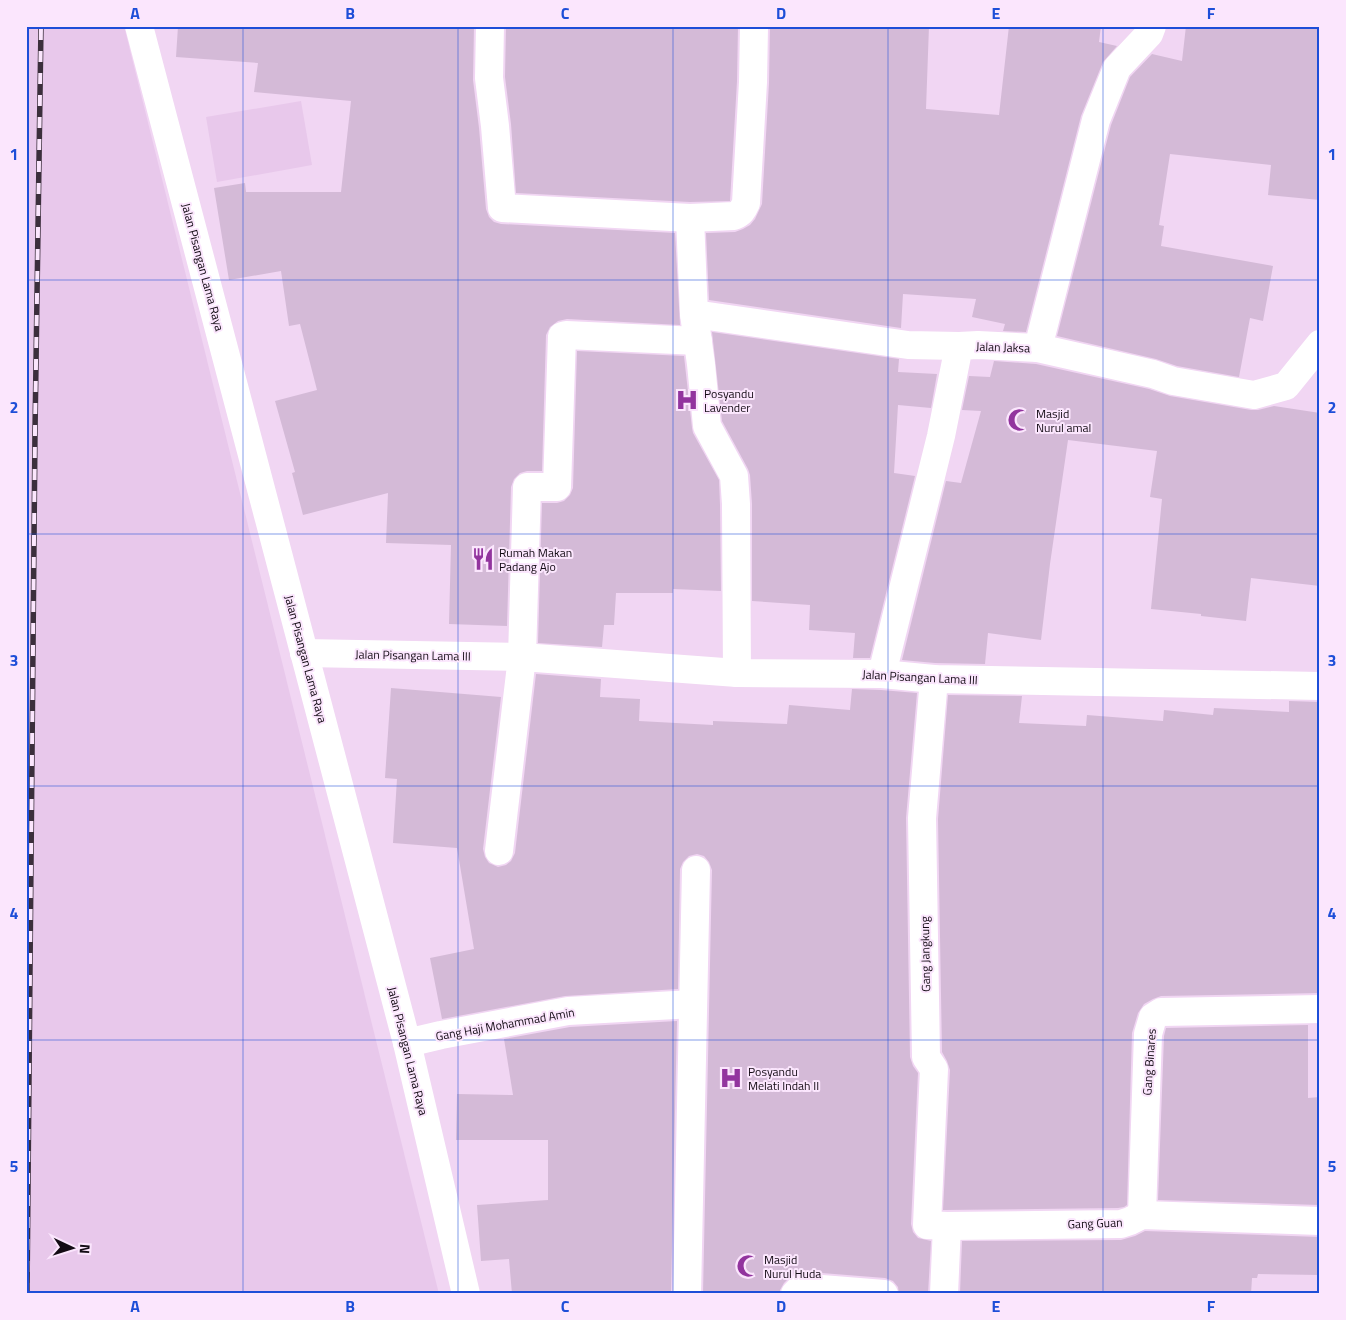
<svg xmlns="http://www.w3.org/2000/svg" width="1346" height="1320" font-family="'Titillium Web',sans-serif">
<style>
.built{fill:#e8c8eb}
.building{fill:#d4bad7}
.lines{fill:none;stroke-linecap:round;stroke-linejoin:round}
.street{stroke:#fff;stroke-width:28}
.secondary{stroke:#fff;stroke-width:28}
.rail-casing{stroke:#3b2f3c;stroke-width:5.5}
.rail{stroke:#fbe6fd;stroke-width:4;stroke-dasharray:11;stroke-linecap:butt}
.grid{fill:none;stroke:#1d4ed8;stroke-width:1;stroke-opacity:0.55}
.labels{text-anchor:middle;dominant-baseline:central;stroke-width:4;stroke-linejoin:round;paint-order:stroke}
.street-label{font-size:12px;fill:#130b14;stroke:#fbe6fd}
.poi-label{font-size:12px;fill:#130b14;stroke:#fbe6fd;text-anchor:start}
.neatline{fill:none;stroke:#1d4ed8;stroke-width:2}
.grid-label{font-size:16px;text-anchor:middle;font-weight:bold;fill:#1d4ed8}
</style>
<rect width="100%" height="100%" fill="#f1d6f3"/>
<!-- built -->
<g class="built">
<polygon points="26,26 124,26 439,1294 26,1294"/>
<polygon points="301,101 312,165 217,182 206,117"/>
</g>
<!-- building -->
<g class="building">
<polygon points="178,26 474,26 473,80 479,128 486,209 489,217 494,222 501,224 675,233 680,325 567,319 558,321 550,327 546,335 542,471 527,471 520,473 514,479 511,487 507,626 449,624 451,545 386,543 388,493 303,515 292,473 295,472 275,401 317,390 300,324 289,326 281,271 229,280 214,188 245,183 246,192 341,192 351,101 254,92 258,63 176,57"/>
<polygon points="506,26 738,26 737,81 730,201 690,202 516,193 511,124 505,77"/>
<polygon points="770,26 929,26 926,109 999,115 1009,26 1101,26 1099,42 1117,46 1103,62 1081,116 1026,332 1003,331 1005,324 972,317 976,299 903,294 901,328 709,300 706,233 735,232 743,229 750,225 755,219 762,204 769,83"/>
<polygon points="1186,26 1320,26 1320,200 1268,195 1271,165 1170,154 1159,225 1164,226 1161,246 1273,266 1263,321 1250,318 1239,377 1177,366 1156,359 1057,336 1111,125 1130,77 1152,54 1182,61"/>
<polygon points="712,332 899,359 898,372 937,374 931,408 898,405 894,473 915,476 870,658 853,658 855,633 809,630 810,605 752,601 752,504 750,475 748,469 722,421"/>
<polygon points="577,351 684,356 692,428 693,433 719,480 720,505 721,591 673,589 673,593 616,593 614,625 604,625 602,647 538,643 542,503 557,503 564,501 570,495 573,488"/>
<polygon points="994,361 1036,364 1149,389 1170,396 1251,410 1258,410 1274,406 1320,413 1320,586 1251,578 1246,621 1201,616 1201,614 1151,609 1162,499 1150,497 1157,451 1068,440 1050,564 1041,640 988,633 985,664 935,663 902,660 946,481 961,483 981,411 962,410 969,376 990,377"/>
<polygon points="536,674 601,679 600,697 640,699 639,721 713,725 713,721 787,724 789,705 850,710 852,689 881,690 917,693 906,818 910,1057 913,1066 918,1073 911,1224 913,1232 918,1238 931,1241 928,1294 899,1294 898,1287 893,1281 885,1278 809,1272 795,1273 790,1277 784,1283 780,1290 780,1294 703,1294 712,870 709,862 704,856 697,854 689,856 683,862 680,869 678,989 565,996 442,1019 430,958 474,949 457,848 393,843 397,779 385,778 391,688 501,697 483,849 485,857 489,863 498,867 506,865 511,861 515,853"/>
<polygon points="948,695 1022,696 1019,723 1086,726 1087,715 1163,721 1164,710 1213,715 1214,708 1289,712 1289,701 1320,702 1320,993 1161,996 1153,999 1144,1004 1138,1013 1132,1033 1127,1205 1124,1207 1118,1208 943,1210 950,1070 947,1061 942,1052 938,819"/>
<polygon points="677,1021 671,1294 512,1294 509,1259 481,1261 477,1205 548,1200 548,1140 456,1140 457,1094 513,1095 504,1039 570,1027"/>
<polygon points="1308,1025 1308,1098 1320,1097 1320,1205 1158,1200 1164,1036 1166,1028"/>
<polygon points="1145,1231 1320,1237 1320,1275 1258,1274 1257,1278 1252,1278 1251,1294 960,1294 962,1241 1121,1240 1135,1236"/>
</g>
<g class="lines">
<!-- street -->
<g class="street">
<path d="M 490,26 L 489,78 L 495,126 L 502,208 L 690,218 L 734,216 C 741,213 743,210 746,203 L 753,82 L 754,26"/>
<polyline points="690,218 694,314 701,364 707,426 734,476 736,504 737,673"/>
<polyline points="694,314 908,345 959,346"/>
<polyline points="1038,348 1153,374 1173,381 1254,395 1286,386 1320,344"/>
<polyline points="882,674 941,436 959,346 978,345 1038,348 1096,120 1117,68 1149,34 1152,26"/>
<polyline points="934,679 922,818 926,1057 934,1069 927,1225 947,1226 1121,1224 1130,1221 1142,1215 1320,1221"/>
<polyline points="499,851 522,657 527,487 557,487 562,336 566,335 698,341"/>
<polyline points="407,1043 441,1035 568,1011 693,1004"/>
<polyline points="1142,1215 1148,1034 1153,1017 1161,1012 1320,1009"/>
<polyline points="687,1294 696,870"/>
<polyline points="795,1294 801,1288 809,1288 884,1294"/>
<polyline points="944,1294 947,1226"/>
</g>
<!-- secondary -->
<g class="secondary">
<polyline points="139,26 407,1043 466,1294"/>
<polyline points="304,653 522,657 737,673 882,674 934,679 1320,686"/>
</g>
<defs>
<polyline id="rail" points="27,1294 35,431 41,26"/>
</defs>
<!-- rail casing -->
<use href="#rail" class="rail-casing"/>
<!-- rail -->
<use href="#rail" class="rail"/>
</g>
<!-- grid -->
<path class="grid" d="M 243,26 L 243,1294M 458,26 L 458,1294M 673,26 L 673,1294M 888,26 L 888,1294M 1103,26 L 1103,1294M 26,280 L 1320,280M 26,534 L 1320,534M 26,786 L 1320,786M 26,1040 L 1320,1040"/>
<!-- icons -->
<defs>
<symbol id="hospital-bare" viewBox="-9 -9 18 18"><path d="M-5-5h3v3.5h4V-5h3V5h-3V1.5h-4V5h-3Z" fill="#92349e" stroke="#fbe6fd" stroke-width="2.5" paint-order="stroke"/></symbol>
<symbol id="mosque-bare" viewBox="-9 -9 18 18"><path d="M3.5-4.9A6 6 0 1 0 3.5 4.9A5 5 0 1 1 3.5-4.9Z" fill="#92349e" stroke="#fbe6fd" stroke-width="2.5" paint-order="stroke"/></symbol>
<symbol id="restaurant-bare" viewBox="-9 -9 18 18"><path d="M-5-6h1v4h1v-4h1v4h1v-4h1v5L-1.5 .5V6h-2V.5L-5-1ZM5-6V6H3V1.5H1.5Q1.5-4 5-6Z" fill="#92349e" stroke="#fbe6fd" stroke-width="2.5" paint-order="stroke"/></symbol>
</defs>
<g fill-rule="evenodd">
<use href="#hospital-bare" x="671" y="384" width="32" height="32"/>
<use href="#mosque-bare" x="1003" y="404" width="32" height="32"/>
<use href="#restaurant-bare" x="467" y="543" width="32" height="32"/>
<use href="#hospital-bare" x="715" y="1062" width="32" height="32"/>
<use href="#mosque-bare" x="732" y="1250" width="32" height="32"/>
</g>
<g class="labels">
<!-- street labels -->
<g class="street-label">
<text transform="translate(203 267) rotate(75)">Jalan Pisangan Lama Raya</text>
<text transform="translate(1003 347) rotate(2)">Jalan Jaksa</text>
<text transform="translate(413 655) rotate(1)">Jalan Pisangan Lama III</text>
<text transform="translate(306 659) rotate(75)">Jalan Pisangan Lama Raya</text>
<text transform="translate(920 677) rotate(3)">Jalan Pisangan Lama III</text>
<text transform="translate(925 954) rotate(-91)">Gang Jangkung</text>
<text transform="translate(505 1024) rotate(-10)">Gang Haji Mohammad Amin</text>
<text transform="translate(408 1051) rotate(76)">Jalan Pisangan Lama Raya</text>
<text transform="translate(1149 1062) rotate(-86)">Gang Binares</text>
<text transform="translate(1095 1223) rotate(-2)">Gang Guan</text>
</g>
<!-- poi labels -->
<g class="poi-label">
<text x="704" y="393">Posyandu<tspan x="704" dy="14">Lavender</tspan></text>
<text x="1036" y="413">Masjid<tspan x="1036" dy="14">Nurul amal</tspan></text>
<text x="499" y="552">Rumah Makan<tspan x="499" dy="14">Padang Ajo</tspan></text>
<text x="748" y="1071">Posyandu<tspan x="748" dy="14">Melati Indah II</tspan></text>
<text x="764" y="1259">Masjid<tspan x="764" dy="14">Nurul Huda</tspan></text>
</g>
</g>
<!-- border -->
<rect width="1346" height="1320" fill="none" stroke="#fbe6fd" stroke-width="55"/>
<!-- north arrow -->
<g transform="translate(72 1248) rotate(94)" stroke="#fbe6fd" stroke-width="4" paint-order="stroke">
<path d="M0-4L9 19L0 12L-9 19Z" fill="#130b14"/>
<text y="-8" font-size="14" font-weight="bold" text-anchor="middle" fill="#130b14">N</text>
</g>
<rect x="28" y="28" width="1290" height="1264" class="neatline"/>
<g class="grid-label">
<text x="135" y="19">A</text>
<text x="350" y="19">B</text>
<text x="565" y="19">C</text>
<text x="781" y="19">D</text>
<text x="996" y="19">E</text>
<text x="1211" y="19">F</text>
<text x="14" y="160">1</text>
<text x="1332" y="160">1</text>
<text x="14" y="413">2</text>
<text x="1332" y="413">2</text>
<text x="14" y="666">3</text>
<text x="1332" y="666">3</text>
<text x="14" y="919">4</text>
<text x="1332" y="919">4</text>
<text x="14" y="1172">5</text>
<text x="1332" y="1172">5</text>
<text x="135" y="1312">A</text>
<text x="350" y="1312">B</text>
<text x="565" y="1312">C</text>
<text x="781" y="1312">D</text>
<text x="996" y="1312">E</text>
<text x="1211" y="1312">F</text>
</g>
</svg>
